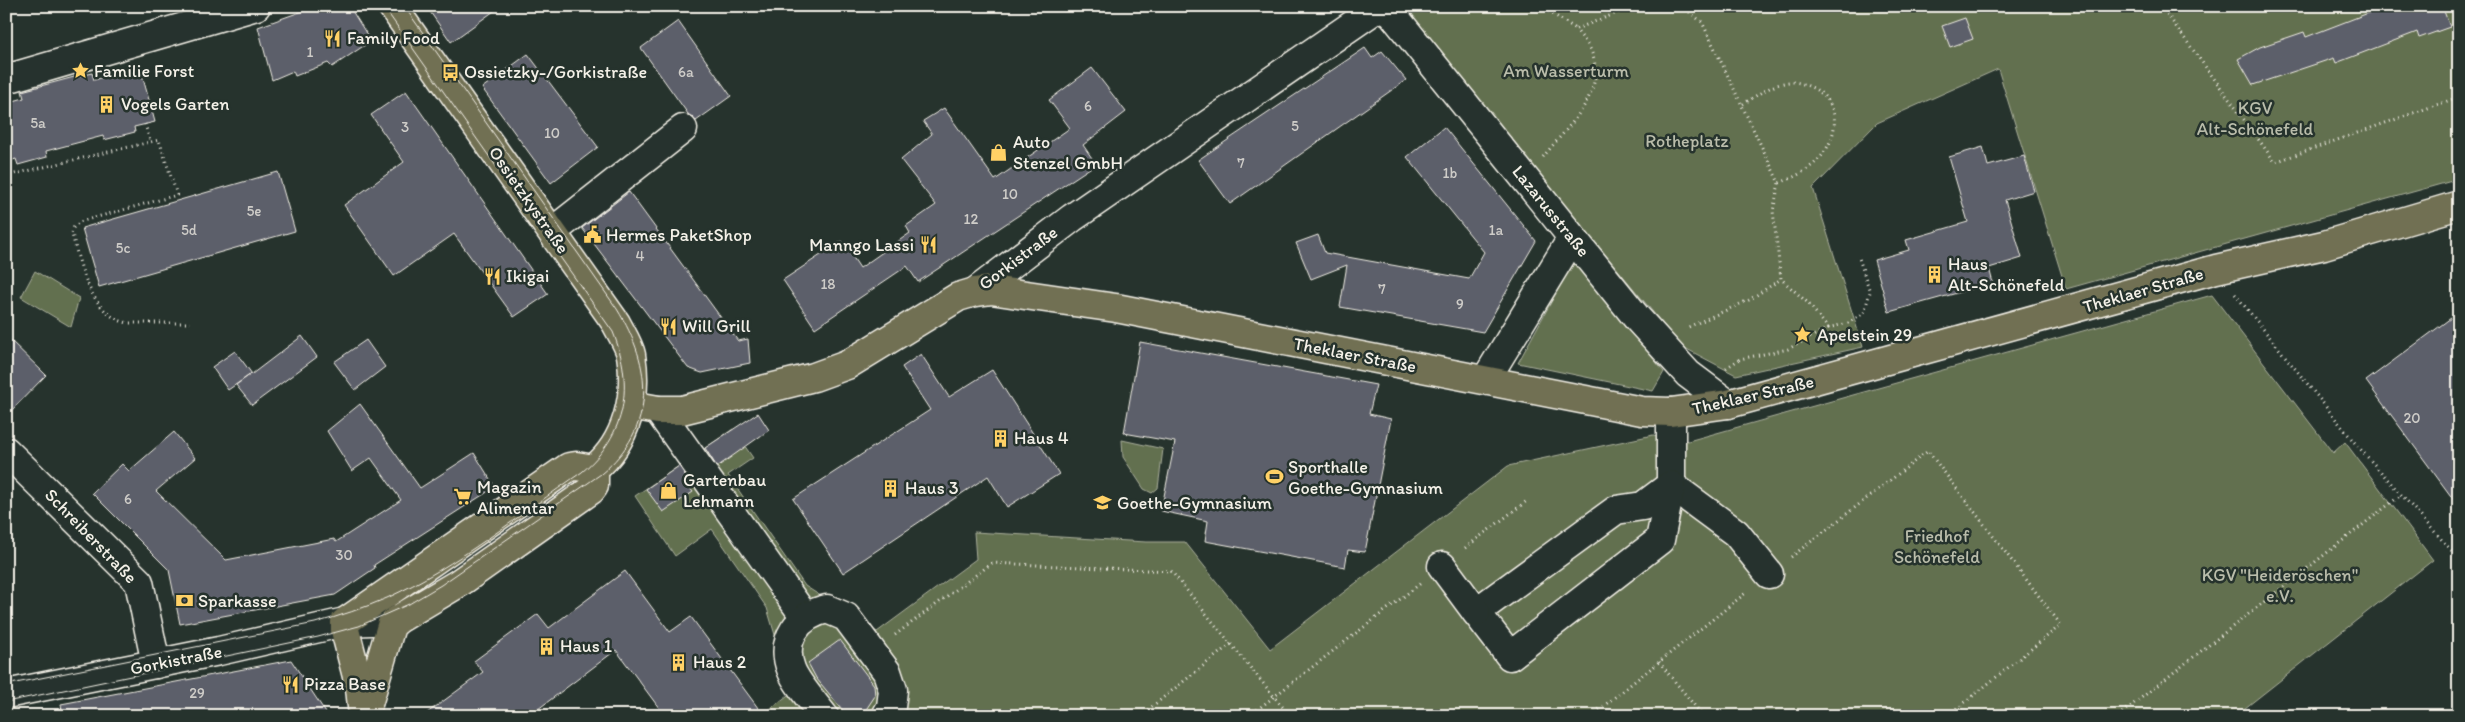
<svg xmlns="http://www.w3.org/2000/svg" width="2465" height="722" font-family="Itim,sans-serif">
<style>
.green{fill:#626f50;stroke:#abb09c}
.building{fill:#5c5e6a;stroke:#f4f1e8}
.lines{fill:none;stroke-linecap:round;stroke-linejoin:round}
.minor-casing{stroke:#f4f1e8;stroke-width:31}
.major-casing{stroke:#f4f1e8;stroke-width:31}
.path{stroke:#f4f1e8;stroke-width:3;stroke-dasharray:1 4;stroke-linecap:butt}
.minor{stroke:#26332d;stroke-width:28}
.major{stroke:#716f52;stroke-width:28}
.tram{stroke:#f4f1e8;stroke-width:1}
.labels{text-anchor:middle;dominant-baseline:central;stroke-width:5;stroke-linejoin:round;paint-order:stroke}
.number-label{font-size:15px;fill:#ceccc8}
.poi-label{font-size:18px;fill:#f4f1e8;stroke:#26332d;text-anchor:start}
.park-label{font-size:18px;fill:#babdab;stroke:#26332d}
.street-label{font-size:18px;fill:#f4f1e8;stroke:#26332d}
</style>
<rect width="100%" height="100%" fill="#26332d"/>
<filter id="ink" filterUnits="userSpaceOnUse"><feTurbulence type="fractalNoise" baseFrequency=".02" numOctaves="2"/><feDisplacementMap in="SourceGraphic" scale="10" xChannelSelector="R" yChannelSelector="G"/><feConvolveMatrix kernelMatrix="1 2 1 2 8 2 1 2 1" color-interpolation-filters="sRGB"/></filter>
<g filter="url(#ink)">
<!-- green -->
<g class="green">
<polygon points="1426,6 2459,6 2459,179 2066,289 1998,69 1877,123 1813,188 1863,347 1736,375 1681,346 1408,16"/>
<polygon points="1574,260 1664,372 1653,391 1518,363"/>
<polygon points="35,271 79,298 71,327 21,297"/>
<polygon points="2212,295 2333,453 2345,442 2433,560 2235,716 761,716 792,692 767,608 712,529 675,556 635,496 733,429 753,458 728,475 805,586 877,632 976,559 974,532 1146,542 1185,542 1270,649 1508,466 1653,435 1688,441"/>
<polygon points="1122,440 1163,449 1158,488 1152,493 1144,489 1123,457"/>
</g>
<!-- building -->
<g class="building">
<polygon points="317,6 349,6 371,41 332,67 328,63 295,76 293,71 272,80 258,27"/>
<polygon points="426,6 501,6 451,42"/>
<polygon points="2369,6 2442,6 2450,27 2419,38 2417,32 2336,63 2334,58 2253,85 2238,59 2260,47 2304,32 2306,37 2371,12"/>
<polygon points="1965,18 1973,39 1950,47 1942,26"/>
<polygon points="678,21 731,96 696,121 688,114 641,48"/>
<polygon points="1365,48 1372,58 1382,51 1406,80 1230,204 1198,160"/>
<polygon points="528,54 598,147 551,183 482,88"/>
<polygon points="140,67 155,122 134,127 135,132 104,140 103,136 46,151 47,157 18,165 16,159 6,162 6,103 24,98 22,91 78,76 92,73 94,80"/>
<polygon points="1092,68 1126,112 1083,145 1096,164 918,282 907,266 815,328 783,280 842,241 860,268 910,233 906,226 936,205 901,160 932,134 923,121 944,108 995,180 1070,128 1049,100"/>
<polygon points="406,91 548,294 514,317 454,234 394,276 344,205 404,162 371,115"/>
<polygon points="1444,127 1536,241 1483,332 1340,307 1347,265 1311,279 1296,243 1318,235 1325,253 1469,279 1484,252 1407,157"/>
<polygon points="1983,147 1988,166 2024,156 2034,191 2005,200 2022,258 1989,268 1993,283 1889,312 1874,260 1909,250 1906,240 1968,222 1949,157"/>
<polygon points="278,172 295,231 99,287 82,228"/>
<polygon points="629,192 738,341 748,339 750,363 702,373 688,368 582,228"/>
<polygon points="2459,312 2459,507 2366,381"/>
<polygon points="6,336 46,375 6,416"/>
<polygon points="302,336 317,357 252,405 236,385 251,374 228,390 212,367 235,351 252,374"/>
<polygon points="366,340 385,367 355,390 334,362"/>
<polygon points="1140,342 1376,385 1369,414 1391,419 1365,552 1348,550 1345,567 1205,541 1208,521 1161,511 1175,442 1124,433"/>
<polygon points="921,354 949,397 992,370 1059,474 1007,507 988,476 843,573 793,499 930,410 902,367"/>
<polygon points="360,404 420,488 474,453 495,487 374,565 375,568 335,595 180,624 169,570 92,493 122,464 129,471 174,432 195,458 156,491 226,560 334,539 336,542 401,500 371,458 352,471 327,431"/>
<polygon points="758,413 769,430 717,467 705,448"/>
<polygon points="679,466 692,485 689,487 693,492 663,512 646,489"/>
<polygon points="625,571 670,632 691,617 764,716 665,716 616,650 529,716 423,716 483,672 474,661 538,614 549,628"/>
<polygon points="840,640 874,685 875,696 865,711 846,714 816,678 808,663"/>
<polygon points="291,660 328,716 63,716 61,704"/>
</g>
<g class="lines">
<defs>
<g id="minor">
<polyline points="1386,6 1637,318 1688,374 1728,404"/>
<polyline points="6,79 256,6"/>
<polyline points="552,232 683,129"/>
<polyline points="975,292 1072,218 1380,6"/>
<polyline points="1486,379 1572,238"/>
<polyline points="658,410 805,617"/>
<polyline points="1671,412 1671,485 1736,533 1769,574"/>
<polyline points="6,451 139,582 156,664"/>
<polygon points="1671,485 1660,540 1510,656 1476,612 1616,510 1643,506"/>
<polyline points="1442,566 1476,612"/>
<polyline points="6,694 219,651 345,622 397,620"/>
<path d="M 824,716 C 815,704 796,683 791,669 C 780,640 798,615 827,609 L 846,617 L 887,672 L 893,690 L 891,707 L 886,716"/>
</g>
<g id="major">
<polyline points="631,405 658,410 682,410 814,377 847,365 958,297 975,292 991,290 1116,308 1642,411 1671,412 1728,404 2216,269 2324,245 2459,205"/>
<polyline points="366,711 391,626 397,620 459,583 591,490 594,486 594,469"/>
<path d="M 363,716 L 360,688 L 345,630 L 345,622 L 569,467 L 576,466 L 594,469 C 627,442 638,396 631,355 C 629,345 621,333 616,323 L 392,6"/>
</g>
</defs>
<!-- minor casing -->
<use href="#minor" class="minor-casing"/>
<!-- major casing -->
<use href="#major" class="major-casing"/>
<!-- path -->
<g class="path">
<polyline points="1540,6 1576,29"/>
<polyline points="1671,6 1683,7 1702,22 1779,183 1773,211 1781,279 1749,300 1686,328"/>
<polyline points="2161,6 2275,162 2459,97"/>
<path d="M 1743,104 C 1756,96 1769,86 1784,83 C 1794,80 1804,84 1813,88 C 1844,104 1838,141 1816,162 C 1805,172 1793,178 1779,183"/>
<polyline points="145,124 150,141"/>
<path d="M 1543,157 C 1566,128 1609,92 1591,51 C 1588,43 1580,36 1576,29 L 1635,6"/>
<path d="M 10,175 L 159,140 L 177,195 L 79,222 L 73,228 L 72,234 C 80,265 91,316 128,323 L 190,323"/>
<polyline points="2235,294 2355,443 2459,559"/>
<polyline points="1828,328 1848,323 1864,313 1870,292 1859,258"/>
<polyline points="1726,368 1740,359 1788,349 1828,328 1808,303 1781,279"/>
<polyline points="1465,548 1528,500"/>
<polyline points="1791,557 1928,451 2061,625 1948,716"/>
<polyline points="895,635 992,563 1171,571 1290,716"/>
<polyline points="1659,662 1703,716"/>
<polyline points="1140,716 1232,643"/>
<polyline points="1249,716 1421,583"/>
<polyline points="1591,716 1747,592"/>
<polyline points="2118,716 2401,495"/>
</g>
<!-- minor -->
<use href="#minor" class="minor"/>
<!-- major -->
<use href="#major" class="major"/>
<!-- tram -->
<g class="tram">
<path d="M 6,685 L 315,623 C 340,616 364,608 387,598 C 457,566 519,515 582,472 C 627,434 634,385 613,332 L 383,6"/>
<path d="M 6,702 L 318,637 L 359,626 L 409,604 L 441,585 L 601,474 C 657,427 653,367 617,309 L 404,6"/>
</g>
</g>
</g>
<!-- icons -->
<defs>
<symbol id="restaurant-bare" viewBox="-9 -9 18 18"><path d="M-5-6h1v4h1v-4h1v4h1v-4h1v5L-1.5 .5V6h-2V.5L-5-1ZM5-6V6H3V1.5H1.5Q1.5-4 5-6Z" fill="#ffd166" stroke="#26332d" stroke-width="2.5" paint-order="stroke"/></symbol>
<symbol id="sight-bare" viewBox="-9 -9 18 18"><path d="M0-6L1.8-2.2L6-1.7L2.9 1.2L3.7 5.4L0 3.3L-3.7 5.4L-2.9 1.2L-6-1.7L-1.8-2.2Z" fill="#ffd166" stroke="#26332d" stroke-width="2.5" paint-order="stroke"/></symbol>
<symbol id="bus-bare" viewBox="-9 -9 18 18"><path d="M-5-6H5V4H4V6H2V4H-2V6H-4V4H-5ZM-3.5-4V0h7V-4ZM-3.5 1.2v1.5H-2V1.2ZM2 1.2v1.5H3.5V1.2Z" fill="#ffd166" stroke="#26332d" stroke-width="2.5" paint-order="stroke"/></symbol>
<symbol id="building-bare" viewBox="-9 -9 18 18"><path d="M-4-6H4V6H1V3H-1V6H-4ZM-2.5-4.3h1.7v1.8h-1.7ZM.8-4.3h1.7v1.8H.8ZM-2.5-1h1.7V.8h-1.7ZM.8-1h1.7V.8H.8Z" fill="#ffd166" stroke="#26332d" stroke-width="2.5" paint-order="stroke"/></symbol>
<symbol id="shop-bare" viewBox="-9 -9 18 18"><path d="M-5-2.5h2.3a2.7 3.5 0 0 1 5.4 0H5L5.5 6h-11ZM-1.5-2.5h3a1.5 2.3 0 0 0-3 0Z" fill="#ffd166" stroke="#26332d" stroke-width="2.5" paint-order="stroke"/></symbol>
<symbol id="civic-bare" viewBox="-9 -9 18 18"><path d="M-.6-6.5H3V-4.5H.6V-3L4-1V1h2V6H-6V1h2V-1L-.6-3ZM-1.2 2.5V6h2.4V2.5Z" fill="#ffd166" stroke="#26332d" stroke-width="2.5" paint-order="stroke"/></symbol>
<symbol id="stadium-bare" viewBox="-9 -9 18 18"><path d="M0-5a6.5 5 0 1 0 0 10a6.5 5 0 1 0 0-10ZM-3.5-1.8h7v3.6h-7Z" fill="#ffd166" stroke="#26332d" stroke-width="2.5" paint-order="stroke"/></symbol>
<symbol id="supermarket-bare" viewBox="-9 -9 18 18"><path d="M-6-5.5h2.5l.6 2H6L4.5 2H-2.5L-4.4-4H-6ZM-1.5 3.2a1.3 1.3 0 1 0 .1 0ZM3 3.2a1.3 1.3 0 1 0 .1 0Z" fill="#ffd166" stroke="#26332d" stroke-width="2.5" paint-order="stroke"/></symbol>
<symbol id="school-bare" viewBox="-9 -9 18 18"><path d="M0-5L7-2L0 1L-7-2ZM-4 1L0 2.5L4 1V4Q0 6-4 4Z" fill="#ffd166" stroke="#26332d" stroke-width="2.5" paint-order="stroke"/></symbol>
<symbol id="bank-bare" viewBox="-9 -9 18 18"><path d="M-6-4H6V4H-6ZM0-2.3a2.3 2.3 0 1 0 0 4.6a2.3 2.3 0 1 0 0-4.6Z" fill="#ffd166" stroke="#26332d" stroke-width="2.5" paint-order="stroke"/></symbol>
</defs>
<g fill-rule="evenodd">
<use href="#restaurant-bare" x="320" y="26" width="25" height="25"/>
<use href="#sight-bare" x="68" y="58" width="25" height="25"/>
<use href="#bus-bare" x="438" y="60" width="25" height="25"/>
<use href="#building-bare" x="94" y="92" width="25" height="25"/>
<use href="#shop-bare" x="986" y="140" width="25" height="25"/>
<use href="#civic-bare" x="580" y="222" width="25" height="25"/>
<use href="#restaurant-bare" x="916" y="232" width="25" height="25"/>
<use href="#building-bare" x="1922" y="262" width="25" height="25"/>
<use href="#restaurant-bare" x="480" y="264" width="25" height="25"/>
<use href="#restaurant-bare" x="656" y="314" width="25" height="25"/>
<use href="#sight-bare" x="1790" y="322" width="25" height="25"/>
<use href="#building-bare" x="988" y="426" width="25" height="25"/>
<use href="#stadium-bare" x="1262" y="464" width="25" height="25"/>
<use href="#building-bare" x="878" y="476" width="25" height="25"/>
<use href="#shop-bare" x="656" y="478" width="25" height="25"/>
<use href="#supermarket-bare" x="450" y="484" width="25" height="25"/>
<use href="#school-bare" x="1090" y="490" width="25" height="25"/>
<use href="#bank-bare" x="172" y="588" width="25" height="25"/>
<use href="#building-bare" x="534" y="634" width="25" height="25"/>
<use href="#building-bare" x="666" y="650" width="25" height="25"/>
<use href="#restaurant-bare" x="278" y="672" width="25" height="25"/>
</g>
<g class="labels">
<!-- number labels -->
<g class="number-label">
<text x="310" y="52">1</text>
<text x="686" y="72">6a</text>
<text x="1088" y="106">6</text>
<text x="38" y="123">5a</text>
<text x="1295" y="126">5</text>
<text x="405" y="127">3</text>
<text x="552" y="133">10</text>
<text x="1241" y="163">7</text>
<text x="1450" y="173">1b</text>
<text x="1010" y="194">10</text>
<text x="254" y="211">5e</text>
<text x="971" y="219">12</text>
<text x="189" y="230">5d</text>
<text x="1496" y="230">1a</text>
<text x="123" y="248">5c</text>
<text x="640" y="256">4</text>
<text x="828" y="284">18</text>
<text x="1382" y="289">7</text>
<text x="1460" y="304">9</text>
<text x="2412" y="418">20</text>
<text x="128" y="499">6</text>
<text x="344" y="555">30</text>
<text x="197" y="693">29</text>
</g>
<!-- poi labels -->
<g class="poi-label">
<text x="347" y="38">Family Food</text>
<text x="94" y="71">Familie Forst</text>
<text x="464" y="72">Ossietzky-/Gorkistraße</text>
<text x="121" y="104">Vogels Garten</text>
<text x="1013" y="142">Auto<tspan x="1013" dy="21">Stenzel GmbH</tspan></text>
<text x="606" y="235">Hermes PaketShop</text>
<text x="914" y="245" text-anchor="end">Manngo Lassi</text>
<text x="1948" y="264">Haus<tspan x="1948" dy="21">Alt-Schönefeld</tspan></text>
<text x="506" y="276">Ikigai</text>
<text x="682" y="326">Will Grill</text>
<text x="1817" y="335">Apelstein 29</text>
<text x="1014" y="438">Haus 4</text>
<text x="1288" y="467">Sporthalle<tspan x="1288" dy="21">Goethe-Gymnasium</tspan></text>
<text x="683" y="480">Gartenbau<tspan x="683" dy="21">Lehmann</tspan></text>
<text x="477" y="487">Magazin<tspan x="477" dy="21">Alimentar</tspan></text>
<text x="905" y="488">Haus 3</text>
<text x="1117" y="503">Goethe-Gymnasium</text>
<text x="198" y="601">Sparkasse</text>
<text x="560" y="646">Haus 1</text>
<text x="693" y="662">Haus 2</text>
<text x="304" y="684">Pizza Base</text>
</g>
<!-- park labels -->
<g class="park-label">
<text x="1566" y="71">Am Wasserturm</text>
<text x="2255" y="108">KGV<tspan x="2255" dy="21">Alt-Schönefeld</tspan></text>
<text x="1687" y="141">Rotheplatz</text>
<text x="1937" y="536">Friedhof<tspan x="1937" dy="21">Schönefeld</tspan></text>
<text x="2280" y="575">KGV "Heideröschen"<tspan x="2280" dy="21">e.V.</tspan></text>
</g>
<!-- street labels -->
<g class="street-label">
<text transform="translate(529 200) rotate(55)">Ossietzkystraße</text>
<text transform="translate(1551 211) rotate(51)">Lazarusstraße</text>
<text transform="translate(1018 258) rotate(-37)">Gorkistraße</text>
<text transform="translate(2143 290) rotate(-16)">Theklaer Straße</text>
<text transform="translate(1355 355) rotate(11)">Theklaer Straße</text>
<text transform="translate(1753 395) rotate(-13)">Theklaer Straße</text>
<text transform="translate(91 536) rotate(46)">Schreiberstraße</text>
<text transform="translate(176 660) rotate(-11)">Gorkistraße</text>
</g>
</g>
<!-- margin -->
<rect width="2465" height="722" fill="none" stroke="#26332d" stroke-width="25"/>
<rect x="12" y="12" width="2440" height="697" fill="none" stroke="#f4f1e8" stroke-width="2" filter="url(#ink)"/>
</svg>
